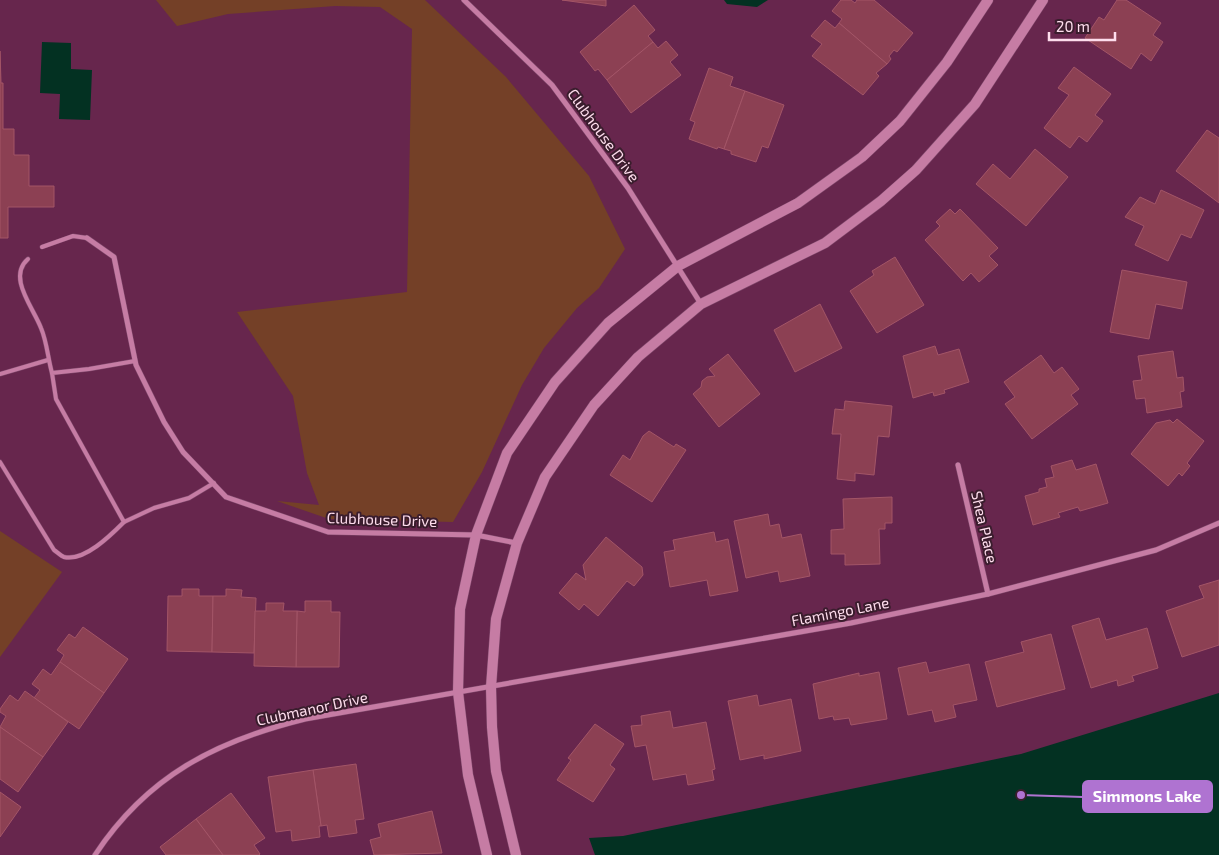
<svg xmlns="http://www.w3.org/2000/svg" width="1219" height="855" font-family="'Exo 2',sans-serif">
<style>
.green{fill:#744027}
.water{fill:#033122}
.building{fill:#8c4053;stroke:#a35567}
.lines{fill:none;stroke-linecap:round;stroke-linejoin:round}
.lane-casing{stroke:#7f486b;stroke-width:5}
.street-casing{stroke:#7f486b;stroke-width:6}
.secondary-casing{stroke:#7f486b;stroke-width:11}
.lane{stroke:#c67ca4;stroke-width:4}
.street{stroke:#c67ca4;stroke-width:5}
.secondary{stroke:#c67ca4;stroke-width:10}
.labels{text-anchor:middle;dominant-baseline:central;stroke-width:4;stroke-linejoin:round;paint-order:stroke}
.street-label{font-size:15px;fill:#fedded;stroke:#3a1d2d}
.leader{fill:none;stroke:#af73d1;stroke-width:2}
.callout-dot{fill:#af73d1;stroke:#3a1d2d;stroke-width:2}
.callout{fill:#af73d1;stroke:#af73d1;stroke-width:2}
.callout-label{font-size:16px;text-anchor:middle;font-weight:bold;fill:#fff}
</style>
<rect width="100%" height="100%" fill="#67264d"/>
<!-- green -->
<g class="green">
<polygon points="156,0 425,0 506,77 589,176 625,249 599,288 577,308 544,348 522,385 482,472 453,522 329,519 277,501 319,505 307,473 293,396 237,312 407,292 412,29 380,7 335,6 228,14 177,26"/>
<polygon points="0,531 62,572 0,657"/>
</g>
<!-- water -->
<g class="water">
<polygon points="724,0 768,0 757,7 727,4"/>
<polygon points="42,42 71,43 71,69 92,70 90,120 59,119 60,94 40,93"/>
<polygon points="1219,693 1219,855 595,855 589,838 623,836 1021,754"/>
</g>
<!-- building -->
<g class="building">
<polygon points="562,0 606,0 606,6"/>
<polygon points="841,0 851,0 855,3 857,0 874,0 913,33 897,52 894,50 889,56 891,59 887,64 839,23 842,19 832,11"/>
<polygon points="1117,0 1126,0 1161,23 1153,35 1163,42 1151,61 1141,53 1131,69 1085,38 1099,17 1104,20"/>
<polygon points="634,5 655,30 648,36 653,42 607,80 598,69 595,71 580,52"/>
<polygon points="825,20 835,28 839,23 887,64 876,73 879,76 863,95 812,56 822,44 811,36"/>
<polygon points="666,41 678,55 670,62 681,75 631,113 607,80 653,42 658,48"/>
<polygon points="0,51 1,83 3,83 3,129 14,129 14,155 29,155 29,186 54,186 54,207 8,207 8,238 0,238"/>
<polygon points="1074,67 1111,94 1095,115 1103,121 1087,142 1079,136 1070,148 1044,128 1069,95 1058,88"/>
<polygon points="709,68 733,77 730,86 745,91 724,149 718,147 717,149 689,139 695,122 690,120"/>
<polygon points="745,91 784,105 768,148 762,146 756,162 731,154 731,151 724,149"/>
<polygon points="1207,130 1219,138 1219,203 1176,171"/>
<polygon points="1035,149 1068,177 1026,226 976,184 993,164 1010,179"/>
<polygon points="1161,190 1204,210 1191,238 1181,234 1168,261 1135,245 1144,226 1125,217 1140,197 1155,204"/>
<polygon points="950,209 955,214 960,209 998,248 989,256 998,265 979,282 971,273 963,281 925,240 940,226 936,222"/>
<polygon points="895,257 924,305 877,333 850,291 874,275 872,271"/>
<polygon points="1122,270 1187,282 1182,309 1156,304 1149,339 1110,332"/>
<polygon points="820,304 842,348 795,372 774,330"/>
<polygon points="935,346 938,355 959,349 969,382 944,390 945,393 934,396 933,392 913,398 903,356"/>
<polygon points="1173,351 1177,378 1183,377 1184,391 1180,392 1182,407 1147,413 1145,398 1136,399 1133,381 1142,380 1138,356"/>
<polygon points="728,354 760,394 719,427 693,394 701,387 702,381 707,377 715,376 709,369"/>
<polygon points="1041,355 1054,373 1062,367 1079,389 1071,395 1078,404 1032,439 1005,404 1015,397 1004,382"/>
<polygon points="845,401 892,406 889,437 878,436 874,475 855,473 855,481 837,479 841,434 832,434 835,409 844,410"/>
<polygon points="1177,419 1204,441 1187,463 1190,466 1182,476 1179,473 1168,486 1131,454 1156,423 1170,420 1173,423"/>
<polygon points="649,431 674,447 676,444 686,450 652,502 610,475 623,455 630,460 643,436"/>
<polygon points="1072,460 1076,470 1096,464 1108,503 1080,511 1078,507 1058,513 1060,517 1033,525 1025,496 1039,492 1039,489 1047,487 1045,479 1054,477 1051,466"/>
<polygon points="892,497 892,523 885,523 885,529 879,529 880,564 845,565 845,554 831,554 831,530 844,529 843,499"/>
<polygon points="768,514 770,526 779,524 782,538 801,534 810,576 780,582 778,571 746,578 734,521"/>
<polygon points="714,532 716,542 728,539 738,591 710,596 707,580 670,587 664,552 675,550 673,540"/>
<polygon points="606,537 642,567 643,575 634,586 627,581 598,616 584,604 579,610 559,593 576,573 586,580 583,565"/>
<polygon points="1219,580 1219,645 1182,657 1166,611 1204,598 1199,586"/>
<polygon points="182,589 199,589 199,596 213,596 212,652 167,651 168,596 182,596"/>
<polygon points="226,589 242,590 241,597 256,598 254,653 212,652 213,596 226,596"/>
<polygon points="305,601 331,601 331,612 340,612 339,667 296,667 297,611 305,612"/>
<polygon points="266,603 284,603 283,611 297,611 296,667 254,666 255,611 266,611"/>
<polygon points="1099,618 1106,640 1147,628 1158,668 1132,676 1134,681 1118,686 1117,680 1091,688 1072,626"/>
<polygon points="83,627 128,659 104,693 60,662 64,655 57,650 69,634 75,638"/>
<polygon points="1051,634 1065,689 997,707 985,662 1024,652 1021,642"/>
<polygon points="60,662 104,693 79,729 34,698 40,690 32,684 43,669 51,675"/>
<polygon points="926,662 929,673 969,664 977,700 953,705 956,717 935,722 932,710 908,715 898,668"/>
<polygon points="879,672 887,719 851,725 849,718 834,720 833,716 819,719 813,684 859,673 859,676"/>
<polygon points="25,691 68,722 43,757 0,727 6,716 0,712 0,709 10,695 18,701"/>
<polygon points="757,695 759,706 791,699 801,751 764,759 764,755 740,760 728,701"/>
<polygon points="670,711 673,728 706,722 715,769 712,770 714,780 688,785 686,774 653,780 646,745 635,747 631,726 642,725 641,716"/>
<polygon points="595,724 624,744 610,765 615,769 593,802 557,780 571,760 568,758"/>
<polygon points="0,727 43,757 18,792 0,779"/>
<polygon points="356,764 364,819 355,820 357,833 329,837 327,825 321,826 313,770"/>
<polygon points="313,770 321,826 319,826 320,837 292,841 291,830 276,832 268,777"/>
<polygon points="0,792 21,807 0,837"/>
<polygon points="231,793 265,838 254,845 260,854 259,855 223,855 196,819"/>
<polygon points="432,811 442,853 374,855 370,840 381,837 378,824"/>
<polygon points="196,819 223,855 166,855 160,847"/>
</g>
<g class="lines">
<defs>
<g id="lane">
<polyline points="42,247 73,236 87,238"/>
<path d="M 28,259 C 7,277 33,307 41,328 C 47,342 48,359 52,373"/>
<polyline points="135,361 89,369 52,373 56,399 124,522 154,508 189,498 214,483"/>
<polyline points="0,374 48,360"/>
<path d="M 0,462 L 54,550 C 57,552 61,556 64,557 C 84,562 111,535 124,522"/>
</g>
<g id="street">
<polyline points="464,0 552,85 628,188 701,304"/>
<polyline points="87,238 114,257 136,365 164,422 183,452 226,497 328,532 476,535 516,543"/>
<polyline points="958,465 988,594"/>
<path d="M 95,855 C 147,776 216,741 305,719 L 851,623 L 988,594 L 1156,550 L 1219,523"/>
</g>
<g id="secondary">
<polyline points="487,855 468,775 458,692 460,609 476,535 507,453 555,382 608,323 678,266 798,203 862,157 900,121 947,62 988,0"/>
<polyline points="516,855 496,771 492,727 491,687 496,619 517,543 545,477 594,405 638,357 701,304 825,243 881,201 916,170 975,104 1043,0"/>
</g>
</defs>
<!-- lane casing -->
<use href="#lane" class="lane-casing"/>
<!-- street casing -->
<use href="#street" class="street-casing"/>
<!-- secondary casing -->
<use href="#secondary" class="secondary-casing"/>
<!-- lane -->
<use href="#lane" class="lane"/>
<!-- street -->
<use href="#street" class="street"/>
<!-- secondary -->
<use href="#secondary" class="secondary"/>
</g>
<g class="labels">
<!-- street labels -->
<g class="street-label">
<text transform="translate(604 135) rotate(54)">Clubhouse Drive</text>
<text transform="translate(382 519) rotate(2)">Clubhouse Drive</text>
<text transform="translate(985 527) rotate(77)">Shea Place</text>
<text transform="translate(840 611) rotate(-11)">Flamingo Lane</text>
<text transform="translate(312 708) rotate(-12)">Clubmanor Drive</text>
</g>
</g>
<!-- callouts -->
<path class="leader" d="M1021 795L1083 797"/>
<circle class="callout-dot" cx="1021" cy="795" r="5"/>
<rect class="callout" x="1083" y="781" width="129" height="31" rx="5"/>
<g class="callout-label">
<text x="1147" y="802">Simmons Lake</text>
</g>
<!-- scale -->
<path d="M1049 32v8h66v-8" fill="none" stroke="#fedded" stroke-width="2.5"/>
<text x="1056" y="32" font-size="15" fill="#fedded" stroke="#3a1d2d" stroke-width="4" paint-order="stroke">20 m</text>
</svg>
